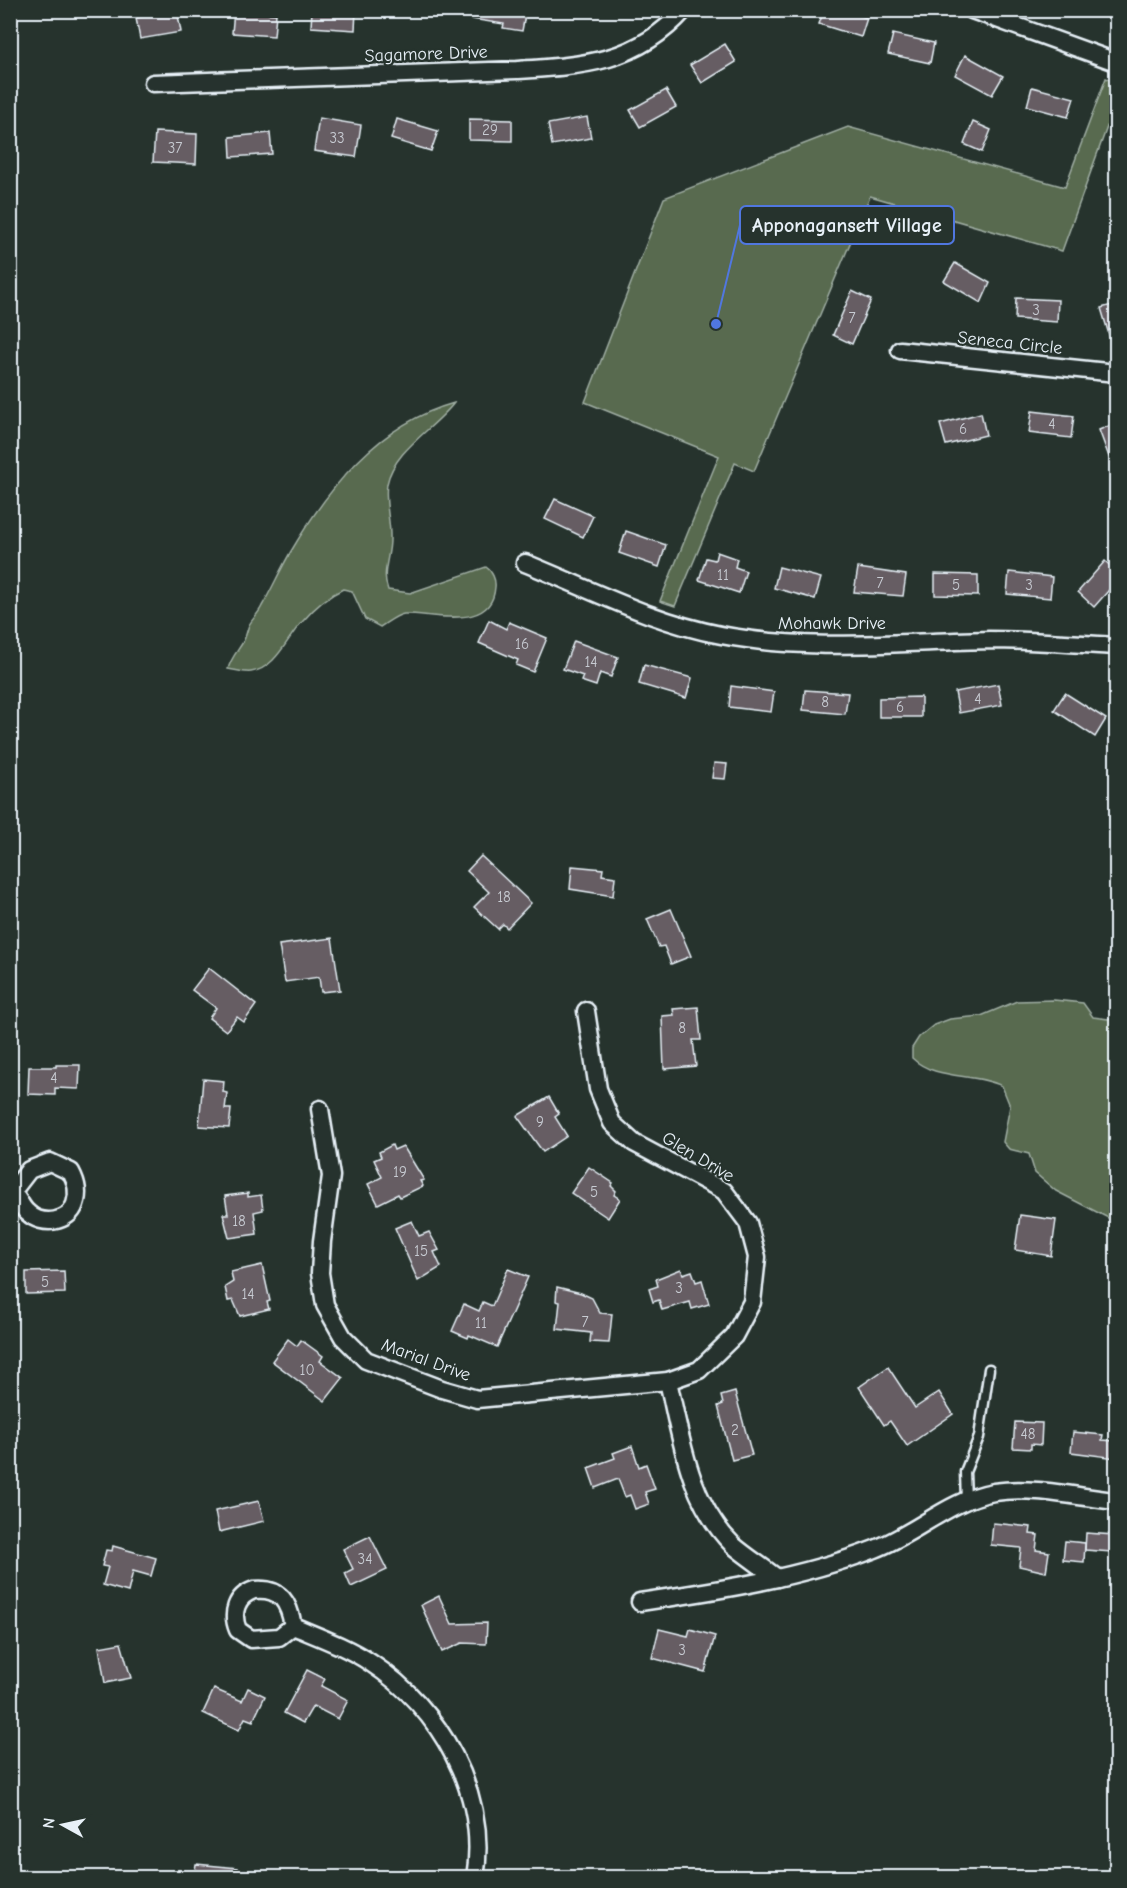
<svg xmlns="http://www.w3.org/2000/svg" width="1127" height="1888" font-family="'Comic Neue',sans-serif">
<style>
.green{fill:#586b4f;stroke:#a0aea4;stroke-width:1.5}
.building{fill:#665d63;stroke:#e8f1f8;stroke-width:1.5}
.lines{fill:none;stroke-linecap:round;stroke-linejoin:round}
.lane-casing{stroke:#e8f1f8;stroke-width:13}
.street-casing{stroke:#e8f1f8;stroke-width:21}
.lane{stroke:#26332d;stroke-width:8}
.street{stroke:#26332d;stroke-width:16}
.labels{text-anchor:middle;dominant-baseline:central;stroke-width:4.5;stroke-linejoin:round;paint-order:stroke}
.number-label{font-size:15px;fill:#c8ccd3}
.street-label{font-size:18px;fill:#e8f1f8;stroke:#26332d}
.leader{fill:none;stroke:#5077e0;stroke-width:2}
.callout-dot{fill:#5077e0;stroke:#26332d;stroke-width:2}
.callout{fill:#26332d;stroke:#5077e0;stroke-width:2}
.callout-label{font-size:20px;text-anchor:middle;font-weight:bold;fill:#e8f1f8}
</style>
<rect width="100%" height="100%" fill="#26332d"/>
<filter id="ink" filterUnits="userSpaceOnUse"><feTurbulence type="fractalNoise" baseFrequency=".0167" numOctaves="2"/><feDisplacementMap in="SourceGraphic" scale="12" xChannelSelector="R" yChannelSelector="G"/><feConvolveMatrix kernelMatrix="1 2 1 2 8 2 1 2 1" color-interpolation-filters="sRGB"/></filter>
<g filter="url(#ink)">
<!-- green -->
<g class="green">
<polygon points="1106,78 1116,82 1116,102 1062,251 870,196 754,471 735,463 675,606 660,601 719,456 585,402 664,198 848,127 1065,187"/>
<path d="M 454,403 C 434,429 394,450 387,484 C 384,502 391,521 390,540 C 390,557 381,573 388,590 L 410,593 L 486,567 C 492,571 496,580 495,587 C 492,632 433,613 404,614 C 396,615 387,623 380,627 L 365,619 L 352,591 L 343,589 C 328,596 314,608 303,621 C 287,637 277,668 251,672 C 244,673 235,670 228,669 C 231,658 237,652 243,642 C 246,637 247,630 249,625 C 253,618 259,613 262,606 C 272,589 280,570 290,553 C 328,488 378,424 454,403 Z"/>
<path d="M 1054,1000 L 1083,1003 L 1093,1017 L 1116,1020 L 1116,1222 L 1056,1191 L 1035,1173 L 1029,1154 L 1009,1149 L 1003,1142 L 1010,1106 L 1002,1086 C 973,1072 936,1081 912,1058 L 912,1048 L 919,1037 L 934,1025 L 950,1019 L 981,1016 L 1017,1001 Z"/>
</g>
<!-- building -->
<g class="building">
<polygon points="177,10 181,32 140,39 136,18"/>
<polygon points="312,10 356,10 355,30 311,27"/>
<polygon points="467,10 526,10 522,31 503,28 504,24 466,18"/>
<polygon points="824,10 844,10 867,18 861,37 819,24"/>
<polygon points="234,11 276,14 274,36 232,33"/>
<polygon points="893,34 934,43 930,63 888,54"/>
<polygon points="725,44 736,62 702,83 690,65"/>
<polygon points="965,55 1003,76 992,95 955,75"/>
<polygon points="1032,87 1074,98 1068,117 1027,106"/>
<polygon points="666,90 676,107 640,127 630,110"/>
<polygon points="587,117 591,138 552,145 548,124"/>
<polygon points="319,118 361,125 356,157 314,151"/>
<polygon points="397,119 438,131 431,151 391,139"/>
<polygon points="469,119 512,120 512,141 469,140"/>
<polygon points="973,122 991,130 982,152 964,144"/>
<polygon points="155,132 197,134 196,164 153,162"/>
<polygon points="270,133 272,154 231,157 230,137"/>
<polygon points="955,263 990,283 981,303 944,281"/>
<polygon points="852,291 871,300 852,344 833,335"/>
<polygon points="1016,298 1058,300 1057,322 1015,319"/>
<polygon points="1116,304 1116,348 1113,348 1101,308"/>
<polygon points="1032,411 1074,416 1071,438 1029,433"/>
<polygon points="981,413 986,435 946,445 940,424"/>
<polygon points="1116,423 1116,473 1115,473 1099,430"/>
<polygon points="555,499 593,516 583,537 545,519"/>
<polygon points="626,531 666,545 659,567 619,553"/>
<polygon points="717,552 737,559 735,567 746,571 739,593 699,580 706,558 715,560"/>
<polygon points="1105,561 1116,571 1116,582 1094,607 1078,592"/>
<polygon points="779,567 821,578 815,599 774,588"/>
<polygon points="858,568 906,575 903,596 854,592"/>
<polygon points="1009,572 1052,577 1050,598 1007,594"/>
<polygon points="935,574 978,575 978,596 935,595"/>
<polygon points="489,620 506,629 509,622 547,638 533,672 516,665 518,660 479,643"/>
<polygon points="574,641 618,657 611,677 600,673 596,686 581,681 583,676 563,669"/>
<polygon points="644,665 692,678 686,698 639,684"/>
<polygon points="998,684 1002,705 959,713 955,692"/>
<polygon points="731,686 774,692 771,712 729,707"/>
<polygon points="805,690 848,693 845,714 803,710"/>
<polygon points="1065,693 1106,719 1095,737 1054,710"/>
<polygon points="921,697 921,717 879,717 879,698"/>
<polygon points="714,763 727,764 725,779 712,778"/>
<polygon points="481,856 531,903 507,928 503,924 498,929 474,907 489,892 467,871"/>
<polygon points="572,866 603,869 602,875 615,877 613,896 570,889"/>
<polygon points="671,909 691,956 671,964 664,946 659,947 647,919"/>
<polygon points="332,938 340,990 321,992 319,977 285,982 279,945"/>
<polygon points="209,968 256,1005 244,1022 237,1017 226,1031 209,1018 216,1008 192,990"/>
<polygon points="698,1007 701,1040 693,1040 696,1066 664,1069 662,1016 674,1015 673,1009"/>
<polygon points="56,1065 80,1065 79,1089 55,1088 55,1095 28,1094 29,1067 56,1067"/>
<polygon points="203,1079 224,1081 223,1092 227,1093 225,1109 231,1109 229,1128 199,1126"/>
<polygon points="549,1097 559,1114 555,1117 567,1136 543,1152 517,1116"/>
<polygon points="392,1145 394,1150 403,1146 424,1180 420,1181 423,1186 400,1197 398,1194 378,1204 368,1184 382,1177 374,1160 381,1157 379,1152"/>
<polygon points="589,1167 613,1183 611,1186 616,1191 614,1195 620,1199 608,1218 571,1193"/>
<polygon points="248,1193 248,1197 261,1195 263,1210 254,1212 257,1234 229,1238 223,1214 228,1214 225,1196"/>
<polygon points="1020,1215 1056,1220 1051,1256 1015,1250"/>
<polygon points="412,1221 419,1236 429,1232 439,1250 434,1252 441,1267 418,1281 395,1228"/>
<polygon points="262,1265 270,1301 267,1302 269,1309 240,1316 233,1300 228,1301 225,1287 233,1282 231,1272"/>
<polygon points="508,1269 528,1277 497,1347 469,1335 468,1338 452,1331 464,1304 479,1311 483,1302 492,1306"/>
<polygon points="681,1269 683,1274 692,1271 696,1282 702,1280 709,1304 692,1309 690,1302 662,1310 659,1300 653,1302 649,1289 658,1286 656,1279"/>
<polygon points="64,1271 65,1293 26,1294 26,1272"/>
<polygon points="557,1287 581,1293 592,1298 600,1313 612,1314 609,1343 590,1342 591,1333 557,1329 560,1302 556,1301"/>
<polygon points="288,1339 297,1346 301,1340 323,1356 320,1361 343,1378 325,1401 272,1361"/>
<polygon points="888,1367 915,1408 939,1392 953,1414 907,1446 890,1421 884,1425 859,1387"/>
<polygon points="735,1392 752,1455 732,1460 718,1406 723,1404 721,1396"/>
<polygon points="1015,1422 1042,1423 1041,1445 1031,1444 1031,1449 1013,1448"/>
<polygon points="1073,1432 1103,1435 1102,1440 1116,1441 1116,1458 1071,1452"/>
<polygon points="632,1446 639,1467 646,1464 655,1489 645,1492 649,1504 635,1509 630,1495 625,1497 618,1479 595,1488 588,1468 615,1458 613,1453"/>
<polygon points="259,1501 264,1521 219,1532 215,1511"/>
<polygon points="993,1523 1031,1527 1030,1534 1038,1535 1036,1550 1049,1552 1046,1572 1019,1566 1021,1548 991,1545"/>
<polygon points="1086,1533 1114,1535 1112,1552 1085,1550"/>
<polygon points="370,1536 387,1570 351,1587 345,1573 353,1569 343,1549"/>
<polygon points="1065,1541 1085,1543 1084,1562 1063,1560"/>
<polygon points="113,1546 156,1558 151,1576 133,1571 128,1592 103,1585 108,1567 102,1566 106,1550 112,1551"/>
<polygon points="439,1596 452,1624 487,1623 486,1644 462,1643 442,1652 421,1605"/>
<polygon points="659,1629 688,1636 690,1629 715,1636 705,1672 652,1658"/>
<polygon points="121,1643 131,1678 105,1683 99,1647"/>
<polygon points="307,1670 325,1679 321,1686 348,1700 338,1719 313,1706 303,1723 284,1713"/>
<polygon points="248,1688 265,1696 253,1721 245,1718 239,1730 203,1713 214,1689 242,1701"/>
<polygon points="196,1864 238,1868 237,1878 194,1878"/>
</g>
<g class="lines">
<defs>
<polyline id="lane" points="966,1500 965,1472 979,1437 989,1369"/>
<g id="street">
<polyline points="972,10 1116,62"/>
<path d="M 153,83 L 517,70 C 582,66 637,63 684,10"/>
<polyline points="900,350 1116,373"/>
<path d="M 525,563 C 590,589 652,622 721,635 C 810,652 900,642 989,640 C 1032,640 1074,644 1116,646"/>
<polyline points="320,1109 331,1176 322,1241 320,1273 325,1305 343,1337 366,1360 442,1389 477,1399 668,1381 699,1370 734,1336 752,1302 757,1257 748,1223 724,1191 634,1143 612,1123 598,1089 586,1011"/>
<path d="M 10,1192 C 19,1196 20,1207 28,1213 C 42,1226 69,1223 75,1204 C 79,1193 77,1183 71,1172 L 50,1162 L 29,1170 L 12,1192"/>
<path d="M 668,1381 C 681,1438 689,1502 733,1545 C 747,1557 763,1567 777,1578"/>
<path d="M 254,1590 C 281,1587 289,1603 293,1626 L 279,1637 L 251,1639 L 238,1630 C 231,1613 236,1596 254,1590 Z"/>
<path d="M 640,1602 C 720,1590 800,1578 875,1549 C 917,1533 949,1500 994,1492 C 1033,1486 1077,1497 1116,1501"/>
<path d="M 293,1626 C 319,1637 347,1647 371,1663 C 440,1708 489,1794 475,1878"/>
</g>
</defs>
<!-- lane casing -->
<use href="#lane" class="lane-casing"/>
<!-- street casing -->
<use href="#street" class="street-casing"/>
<!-- lane -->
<use href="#lane" class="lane"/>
<!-- street -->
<use href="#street" class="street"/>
</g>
</g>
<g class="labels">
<!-- number labels -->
<g class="number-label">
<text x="490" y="130">29</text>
<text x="337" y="138">33</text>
<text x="175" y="148">37</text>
<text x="1036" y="310">3</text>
<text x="852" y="318">7</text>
<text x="1052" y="424">4</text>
<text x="963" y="429">6</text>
<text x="723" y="575">11</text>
<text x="880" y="583">7</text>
<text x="956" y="585">5</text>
<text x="1029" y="585">3</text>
<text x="522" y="644">16</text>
<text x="591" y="662">14</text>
<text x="978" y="699">4</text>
<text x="825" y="702">8</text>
<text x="900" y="707">6</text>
<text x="504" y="897">18</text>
<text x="682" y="1028">8</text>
<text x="54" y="1078">4</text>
<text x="540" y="1122">9</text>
<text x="400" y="1172">19</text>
<text x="594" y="1192">5</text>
<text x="239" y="1221">18</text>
<text x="421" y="1251">15</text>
<text x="45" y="1282">5</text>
<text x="679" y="1288">3</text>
<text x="248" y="1294">14</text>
<text x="585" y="1322">7</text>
<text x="481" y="1323">11</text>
<text x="307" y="1370">10</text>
<text x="735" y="1430">2</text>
<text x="1028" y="1434">48</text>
<text x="365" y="1559">34</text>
<text x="682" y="1650">3</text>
</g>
<!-- street labels -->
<g class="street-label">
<text transform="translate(426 54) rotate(-2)">Sagamore Drive</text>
<text transform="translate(1010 343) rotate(6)">Seneca Circle</text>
<text x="832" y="623">Mohawk Drive</text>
<text transform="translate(698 1157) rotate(31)">Glen Drive</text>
<text transform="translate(426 1360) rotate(20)">Marial Drive</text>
</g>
</g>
<!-- callouts -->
<path class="leader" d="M716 324L740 225"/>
<circle class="callout-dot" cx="716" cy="324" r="6"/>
<rect class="callout" x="740" y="206" width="214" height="38" rx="6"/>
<g class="callout-label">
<text x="847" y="232">Apponagansett Village</text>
</g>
<!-- margin -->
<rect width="1127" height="1888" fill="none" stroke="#26332d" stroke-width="36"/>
<rect x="18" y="18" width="1091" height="1852" fill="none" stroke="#e8f1f8" stroke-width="2" filter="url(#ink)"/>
<!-- north arrow -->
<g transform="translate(63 1825) rotate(278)" stroke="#26332d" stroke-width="4.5" paint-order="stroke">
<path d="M0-4.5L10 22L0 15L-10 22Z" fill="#e8f1f8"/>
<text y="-9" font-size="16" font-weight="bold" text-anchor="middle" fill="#e8f1f8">N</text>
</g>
</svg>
